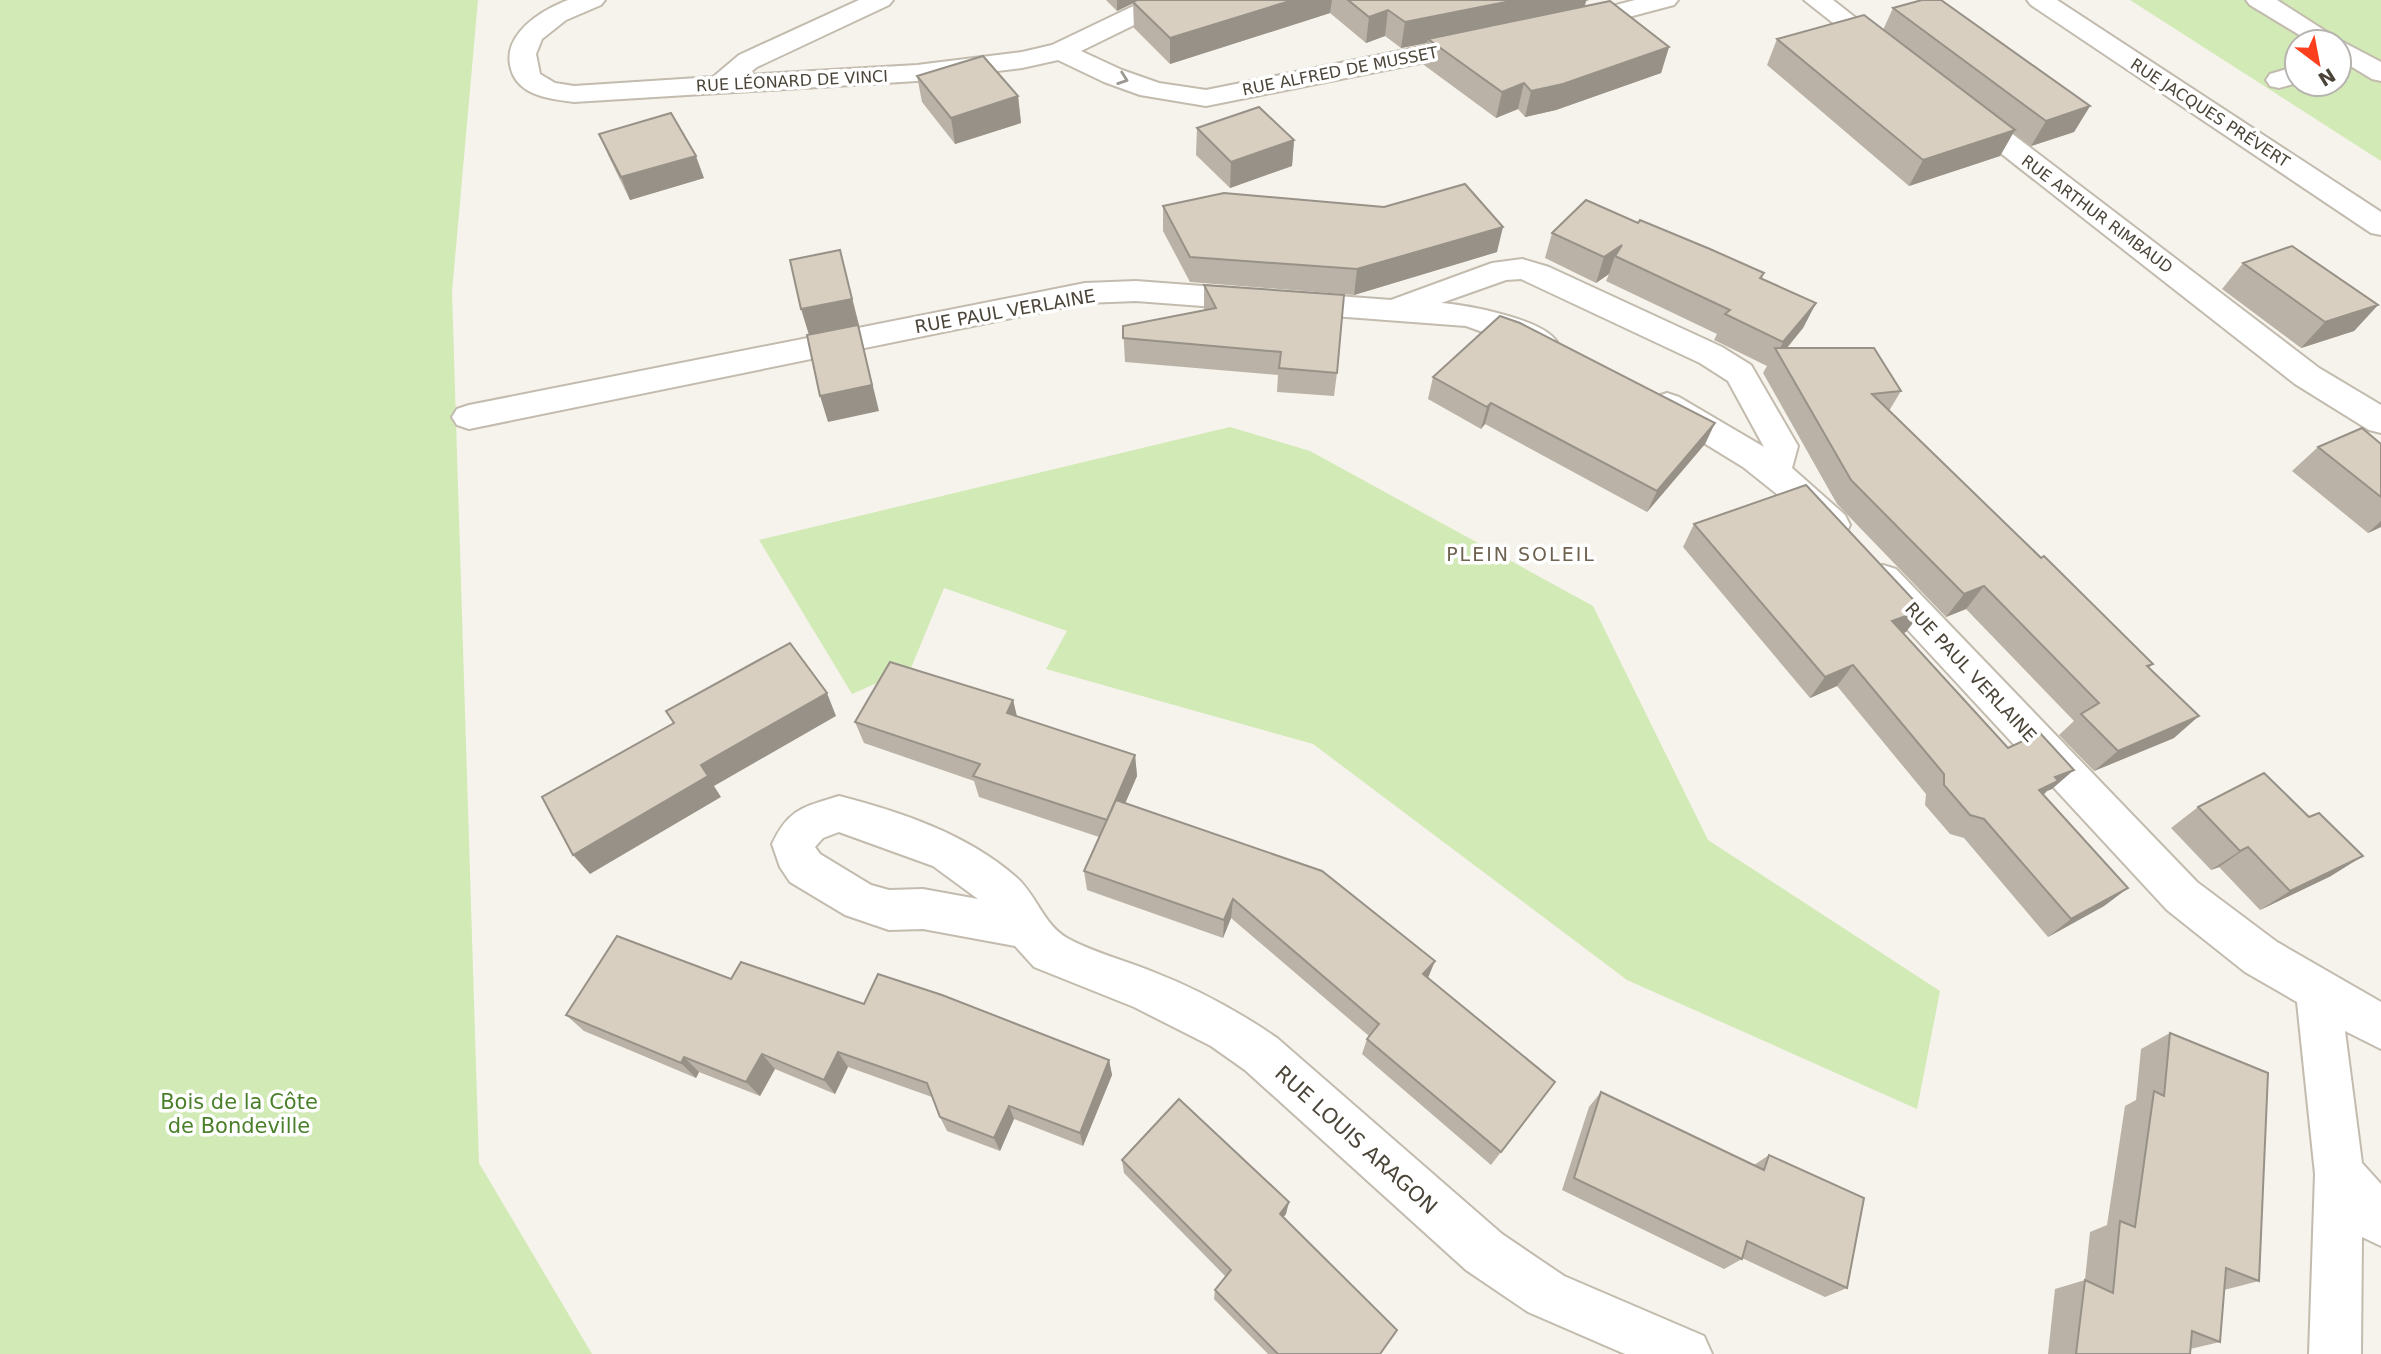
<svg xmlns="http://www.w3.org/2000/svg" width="2381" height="1354" font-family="'DejaVu Sans',sans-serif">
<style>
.green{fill:#d2eab5;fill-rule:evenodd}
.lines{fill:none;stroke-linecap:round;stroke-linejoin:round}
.minor-casing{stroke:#c2bbae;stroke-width:4}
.minor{fill:#fff;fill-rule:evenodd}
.wall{fill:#bab2a6}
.shaded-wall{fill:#979187}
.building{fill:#d8cfc1;stroke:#979187;stroke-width:2}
.oneway{stroke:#9c9892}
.labels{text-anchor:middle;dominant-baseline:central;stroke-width:7;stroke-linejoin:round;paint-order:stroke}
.far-street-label{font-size:16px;fill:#4b4439;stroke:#fff}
.street-label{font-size:18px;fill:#4b4439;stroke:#fff}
.neighbourhood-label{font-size:19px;letter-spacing:2px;fill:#6e6250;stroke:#fff}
.near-park-label{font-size:21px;fill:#4a7f2a;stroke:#fff}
.near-street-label{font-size:21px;fill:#4b4439;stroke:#fff}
</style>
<rect width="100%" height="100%" fill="#f6f3ec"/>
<!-- green -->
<g class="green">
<polygon points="0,0 478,0 452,292 479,1163 592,1354 0,1354"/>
<path d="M 2130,0 L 2381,0 L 2381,161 ZM 2297,42 L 2339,42 L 2339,84 L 2297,84 Z"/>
<polygon points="1230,427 1310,451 1593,606 1708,840 1940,991 1917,1109 1627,980 1313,744 1046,669 1067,631 944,588 911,668 852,694 759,540"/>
</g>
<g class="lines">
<defs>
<g id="minor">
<path d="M 568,0 L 605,0 L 601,5 L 566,20 L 542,39 L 536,54 L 540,74 L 555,83 L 574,86 L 713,77 L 739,55 L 859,0 L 893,0 L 889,5 L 757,67 L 747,75 L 917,65 L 1022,52 L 1052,45 L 1146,0 L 1179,0 L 1175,5 L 1081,51 L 1122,70 L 1159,83 L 1206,90 L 1475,36 L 1484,38 L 1488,44 L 1484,50 L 1475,52 L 1206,106 L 1140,95 L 1104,82 L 1058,60 L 1022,68 L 917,81 L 574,102 C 559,100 540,98 527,90 C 519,85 513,77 511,69 C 501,34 542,10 568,0 Z"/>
<polygon points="1635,0 1678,0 1674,5 1572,32 1563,29 1559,24 1563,19"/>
<polygon points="1804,0 1833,0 1898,51 1894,57 1885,59 1876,57"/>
<polygon points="2027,0 2057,0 2381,212 2381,235 2371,233 2031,5"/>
<polygon points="2246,0 2277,0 2341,41 2381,62 2381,81 2372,79 2339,59 2339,42 2311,42 2250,5"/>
<polygon points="2297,66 2297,83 2279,88 2270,86 2266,80 2270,74"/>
<polygon points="1967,105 1977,107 2319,368 2381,405 2381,433 2369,430 2295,384 1957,119 1953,113 1957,107"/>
<path d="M 1522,259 L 1549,267 L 1722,347 L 1751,365 L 1798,446 L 1792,468 L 1845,515 L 1850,525 L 1845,535 L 1832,539 L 1819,535 L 1782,498 L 1743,467 L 1655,413 L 1650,405 L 1655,397 L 1667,393 L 1679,397 L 1764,447 L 1728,381 L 1700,363 L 1521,279 L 1506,280 L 1441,303 C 1468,305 1543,319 1557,342 L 1552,350 L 1541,353 L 1466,326 L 1136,301 L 1085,303 L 469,429 L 457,425 L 452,417 L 457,409 L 469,405 L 1085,283 L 1136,281 L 1391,300 L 1492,263 Z"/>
<polygon points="1883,565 1896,569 2197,882 2277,942 2381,1002 2381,1049 2345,1031 2362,1163 2381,1184 2381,1246 2362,1237 2361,1354 2309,1354 2315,1174 2297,1002 2245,972 2167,910 1870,589 1865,579 1870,569"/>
<path d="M 839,796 C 901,812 967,834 1016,877 C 1036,894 1043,924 1067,938 C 1092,952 1124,960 1151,971 C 1195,988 1238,1011 1277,1038 L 1502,1234 L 1564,1276 L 1704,1336 L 1712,1354 L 1625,1354 L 1528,1312 L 1466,1270 L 1245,1070 L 1211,1046 L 1134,1007 L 1034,967 L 1015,946 L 923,929 L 889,930 L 845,915 L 790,882 L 780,867 L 772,844 C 789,808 804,807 839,796 ZM 839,832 L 933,866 L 978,899 L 923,889 L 889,890 L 871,885 L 820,854 L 815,847 L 823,838 Z"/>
</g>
</defs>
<!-- minor casing -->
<use href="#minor" class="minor-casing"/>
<!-- minor -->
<use href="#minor" class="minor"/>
</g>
<!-- wall -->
<g class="wall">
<polygon points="1106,0 1588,0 1586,1 1585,6 1669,47 1661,73 1556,110 1525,117 1518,109 1496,118 1424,65 1427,43 1401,48 1385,36 1366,43 1330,13 1170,64 1134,28 1133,3 1117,11"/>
<polygon points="1893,8 2090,106 2074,132 2031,146 2013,133 2000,156 1909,186 1767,65 1777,39 1883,30"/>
<polygon points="917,76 1018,96 1021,123 955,144 922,102"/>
<polygon points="1197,128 1294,140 1292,166 1230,188 1196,155"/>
<polygon points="599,134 704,178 630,200 609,157"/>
<polygon points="1163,206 1497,252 1354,295 1190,282 1163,231"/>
<polygon points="1638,223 1764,273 1762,279 1816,303 1803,328 1787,348 1901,391 1889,411 2153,664 2149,668 2174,738 2094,771 2059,735 2074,721 1966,609 1946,617 1837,504 1763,373 1767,366 1714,340 1717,334 1606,281 1609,274 1596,283 1545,258 1552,233"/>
<polygon points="2243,263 2378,305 2354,331 2301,348 2222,289"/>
<polygon points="1204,285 1337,373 1334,396 1277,392 1278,375 1125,362 1123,326 1204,310"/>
<polygon points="1433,377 1715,423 1705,444 1647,512 1485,424 1481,429 1428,399"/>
<polygon points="2381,444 2381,527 2368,533 2292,471 2318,447"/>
<polygon points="1694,524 1906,632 1903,633 2008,748 2052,789 2047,791 2043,795 2128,888 2104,906 2048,937 1964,838 1950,834 1925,805 1926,794 1837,686 1810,698 1683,547"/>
<polygon points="1013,700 1017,716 1135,755 1137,776 1125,803 1428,978 1555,1082 1491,1165 1362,1054 1367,1039 1369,1036 1231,918 1223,938 1087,890 1084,871 1099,837 979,797 974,781 864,743 855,722"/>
<polygon points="2198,807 2331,876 2260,910 2219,867 2211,870 2171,828"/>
<polygon points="731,979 864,1004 1109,1060 1112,1075 1083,1146 1014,1119 1000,1151 947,1131 940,1117 932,1097 848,1067 835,1094 775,1069 760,1096 699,1072 696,1078 584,1031 566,1015"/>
<polygon points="2170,1033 2259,1281 2224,1290 2220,1342 2190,1349 2190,1354 2048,1354 2055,1289 2085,1280 2090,1232 2107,1225 2125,1106 2136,1100 2141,1049"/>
<polygon points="1601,1092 1754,1165 1769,1155 1847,1288 1825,1297 1742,1258 1742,1259 1724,1269 1562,1190 1589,1107"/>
<polygon points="1122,1160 1286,1214 1283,1217 1380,1354 1268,1354 1214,1299 1215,1290 1226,1277 1124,1173"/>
</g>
<!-- shaded-wall -->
<g class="shaded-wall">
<polygon points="1117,0 1140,0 1117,11"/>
<polygon points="1293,0 1332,0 1330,13 1170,64 1170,38"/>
<polygon points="1516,0 1589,0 1586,1 1583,11 1428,39 1427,43 1401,48 1405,22"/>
<polygon points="1388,10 1385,36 1366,43 1369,17"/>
<polygon points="1669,47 1661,73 1556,110 1525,117 1531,91"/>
<polygon points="1524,83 1518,109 1496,118 1502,92"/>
<polygon points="1018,96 1021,123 955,144 951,118"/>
<polygon points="2090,106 2074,132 2031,146 2046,121"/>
<polygon points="2015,130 2000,156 1909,186 1923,160"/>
<polygon points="1294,140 1292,166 1230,188 1231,162"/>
<polygon points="696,156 704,178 630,200 621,177"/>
<polygon points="1503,227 1497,252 1354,295 1357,269"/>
<polygon points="1622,245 1615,256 1609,274 1596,283 1604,257"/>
<polygon points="840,250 859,325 809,335 801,309"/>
<polygon points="1816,303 1803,328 1780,356 1778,352 1783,342"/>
<polygon points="2378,305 2354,331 2301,348 2325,322"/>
<polygon points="858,325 879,411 828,422 820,396"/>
<polygon points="1491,403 1485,424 1481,429 1487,407"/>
<polygon points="1715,423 1705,444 1647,512 1657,491"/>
<polygon points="2381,521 2381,527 2368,533"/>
<polygon points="1984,586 1966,609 1946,617 1964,594"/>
<polygon points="1923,610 1906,632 1876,643 1892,621"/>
<polygon points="1853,665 1837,686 1810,698 1825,677"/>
<polygon points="827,693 836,716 714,786 721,797 590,874 573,855 701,765"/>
<polygon points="1013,700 1018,722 1007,713"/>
<polygon points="2199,716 2174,738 2094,771 2118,751"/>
<polygon points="1135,755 1137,776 1109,841 1107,820"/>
<polygon points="2074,770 2052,789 2047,791 2037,801 2039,790 2055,777"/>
<polygon points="2248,847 2219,867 2211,870 2240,851"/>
<polygon points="2363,856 2331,876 2260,910 2290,891"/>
<polygon points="2128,888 2104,906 2048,937 2071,919"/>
<polygon points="1233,899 1231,918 1223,938 1224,920"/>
<polygon points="1435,961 1428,978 1423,974"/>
<polygon points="838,1052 848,1067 835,1094 824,1080"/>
<polygon points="762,1054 775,1069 760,1096 746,1082"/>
<polygon points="684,1057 699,1072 696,1078 681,1063"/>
<polygon points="1109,1060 1112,1075 1083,1146 1080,1133"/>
<polygon points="1009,1106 1014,1119 1000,1151 994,1138"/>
<polygon points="1289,1202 1286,1214 1277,1225 1280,1214"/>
</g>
<!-- building -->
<g class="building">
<polygon points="1137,0 1293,0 1170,38 1133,2"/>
<polygon points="1348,0 1516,0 1405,22 1388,10 1369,17"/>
<polygon points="1922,0 1941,0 2090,106 2046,121 1893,8"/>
<polygon points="1610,1 1669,47 1563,84 1531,91 1524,83 1502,92 1428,39"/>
<polygon points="1864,15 2015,130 1923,160 1777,39"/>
<polygon points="983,56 1018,96 951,118 917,76"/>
<polygon points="1259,107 1294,140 1231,162 1197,128"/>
<polygon points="671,113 696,156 621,177 599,134"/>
<polygon points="1465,184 1503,227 1357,269 1190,257 1163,206 1224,193 1384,207"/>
<polygon points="1586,200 1638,223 1640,220 1710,249 1764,273 1760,278 1816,303 1783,342 1725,314 1730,310 1615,256 1622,245 1604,257 1552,233"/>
<polygon points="2292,246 2378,305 2325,322 2243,263"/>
<polygon points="840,250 852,299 801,309 790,260"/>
<polygon points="1204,285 1344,295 1337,373 1279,368 1281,352 1123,338 1123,326 1216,308"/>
<polygon points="1500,316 1520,323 1715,423 1657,491 1491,403 1487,407 1433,377"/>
<polygon points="858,325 872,385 820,396 807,335"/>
<polygon points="1775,348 1874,348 1901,391 1872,394 2041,558 2044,556 2153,664 2147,666 2199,716 2118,751 2081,714 2099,703 1984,586 1964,594 1851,480"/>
<polygon points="2362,428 2381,444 2381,497 2318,447"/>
<polygon points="1806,485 1923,610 1892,621 2008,748 2040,733 2074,770 2055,777 2058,781 2039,790 2128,888 2071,919 1984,819 1970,815 1944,785 1944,774 1853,665 1825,677 1694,524"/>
<polygon points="790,643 827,693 701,765 708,776 573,855 542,797 674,723 666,711"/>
<polygon points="890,662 1013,700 1007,713 1135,755 1107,820 973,776 980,764 855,722"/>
<polygon points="2264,773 2309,817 2319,813 2363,856 2290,891 2248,847 2240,851 2198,807"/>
<polygon points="1116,800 1322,871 1435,961 1423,974 1555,1082 1501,1152 1367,1039 1379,1024 1233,899 1224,920 1084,871"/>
<polygon points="617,936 731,979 741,962 864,1004 878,974 942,995 1109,1060 1080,1133 1009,1106 994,1138 940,1117 927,1083 838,1052 824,1080 762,1054 746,1082 684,1057 681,1063 566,1015"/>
<polygon points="2170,1033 2268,1073 2259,1281 2226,1268 2220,1342 2192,1331 2190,1354 2076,1354 2085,1280 2113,1293 2120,1221 2135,1227 2154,1091 2164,1096"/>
<polygon points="1601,1092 1764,1170 1769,1155 1864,1198 1847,1288 1747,1241 1742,1259 1574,1178"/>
<polygon points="1179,1099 1289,1202 1280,1214 1397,1330 1380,1354 1278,1354 1215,1290 1231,1270 1122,1160"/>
</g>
<!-- one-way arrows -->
<defs><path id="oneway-chevron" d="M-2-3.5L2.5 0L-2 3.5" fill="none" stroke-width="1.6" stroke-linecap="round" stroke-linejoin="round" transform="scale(1.75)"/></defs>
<use class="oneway" href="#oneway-chevron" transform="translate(1123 79) rotate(19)"/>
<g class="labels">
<!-- far-street labels -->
<g class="far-street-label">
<text transform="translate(1340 71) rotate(-11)">RUE ALFRED DE MUSSET</text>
<text transform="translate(792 81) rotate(-3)">RUE LÉONARD DE VINCI</text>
<text transform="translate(2210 113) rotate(33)">RUE JACQUES PRÉVERT</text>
<text transform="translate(2097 214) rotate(37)">RUE ARTHUR RIMBAUD</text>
</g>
<!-- street labels -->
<g class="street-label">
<text transform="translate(1005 311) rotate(-10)">RUE PAUL VERLAINE</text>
<text transform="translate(1971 672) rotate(47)">RUE PAUL VERLAINE</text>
</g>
<!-- neighbourhood labels -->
<g class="neighbourhood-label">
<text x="1521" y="554">PLEIN SOLEIL</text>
</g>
<!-- near-park labels -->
<g class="near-park-label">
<text x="239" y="1102">Bois de la Côte<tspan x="239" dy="24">de Bondeville</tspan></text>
</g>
<!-- near-street labels -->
<g class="near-street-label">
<text transform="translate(1356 1140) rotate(42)">RUE LOUIS ARAGON</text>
</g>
</g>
<!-- north arrow -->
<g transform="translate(2318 63) rotate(148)"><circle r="33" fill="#ffffff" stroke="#b7b4b0" stroke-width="2"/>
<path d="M0-5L12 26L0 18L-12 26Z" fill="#fc3f1d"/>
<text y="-10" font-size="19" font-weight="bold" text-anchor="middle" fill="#4b4439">N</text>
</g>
</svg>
